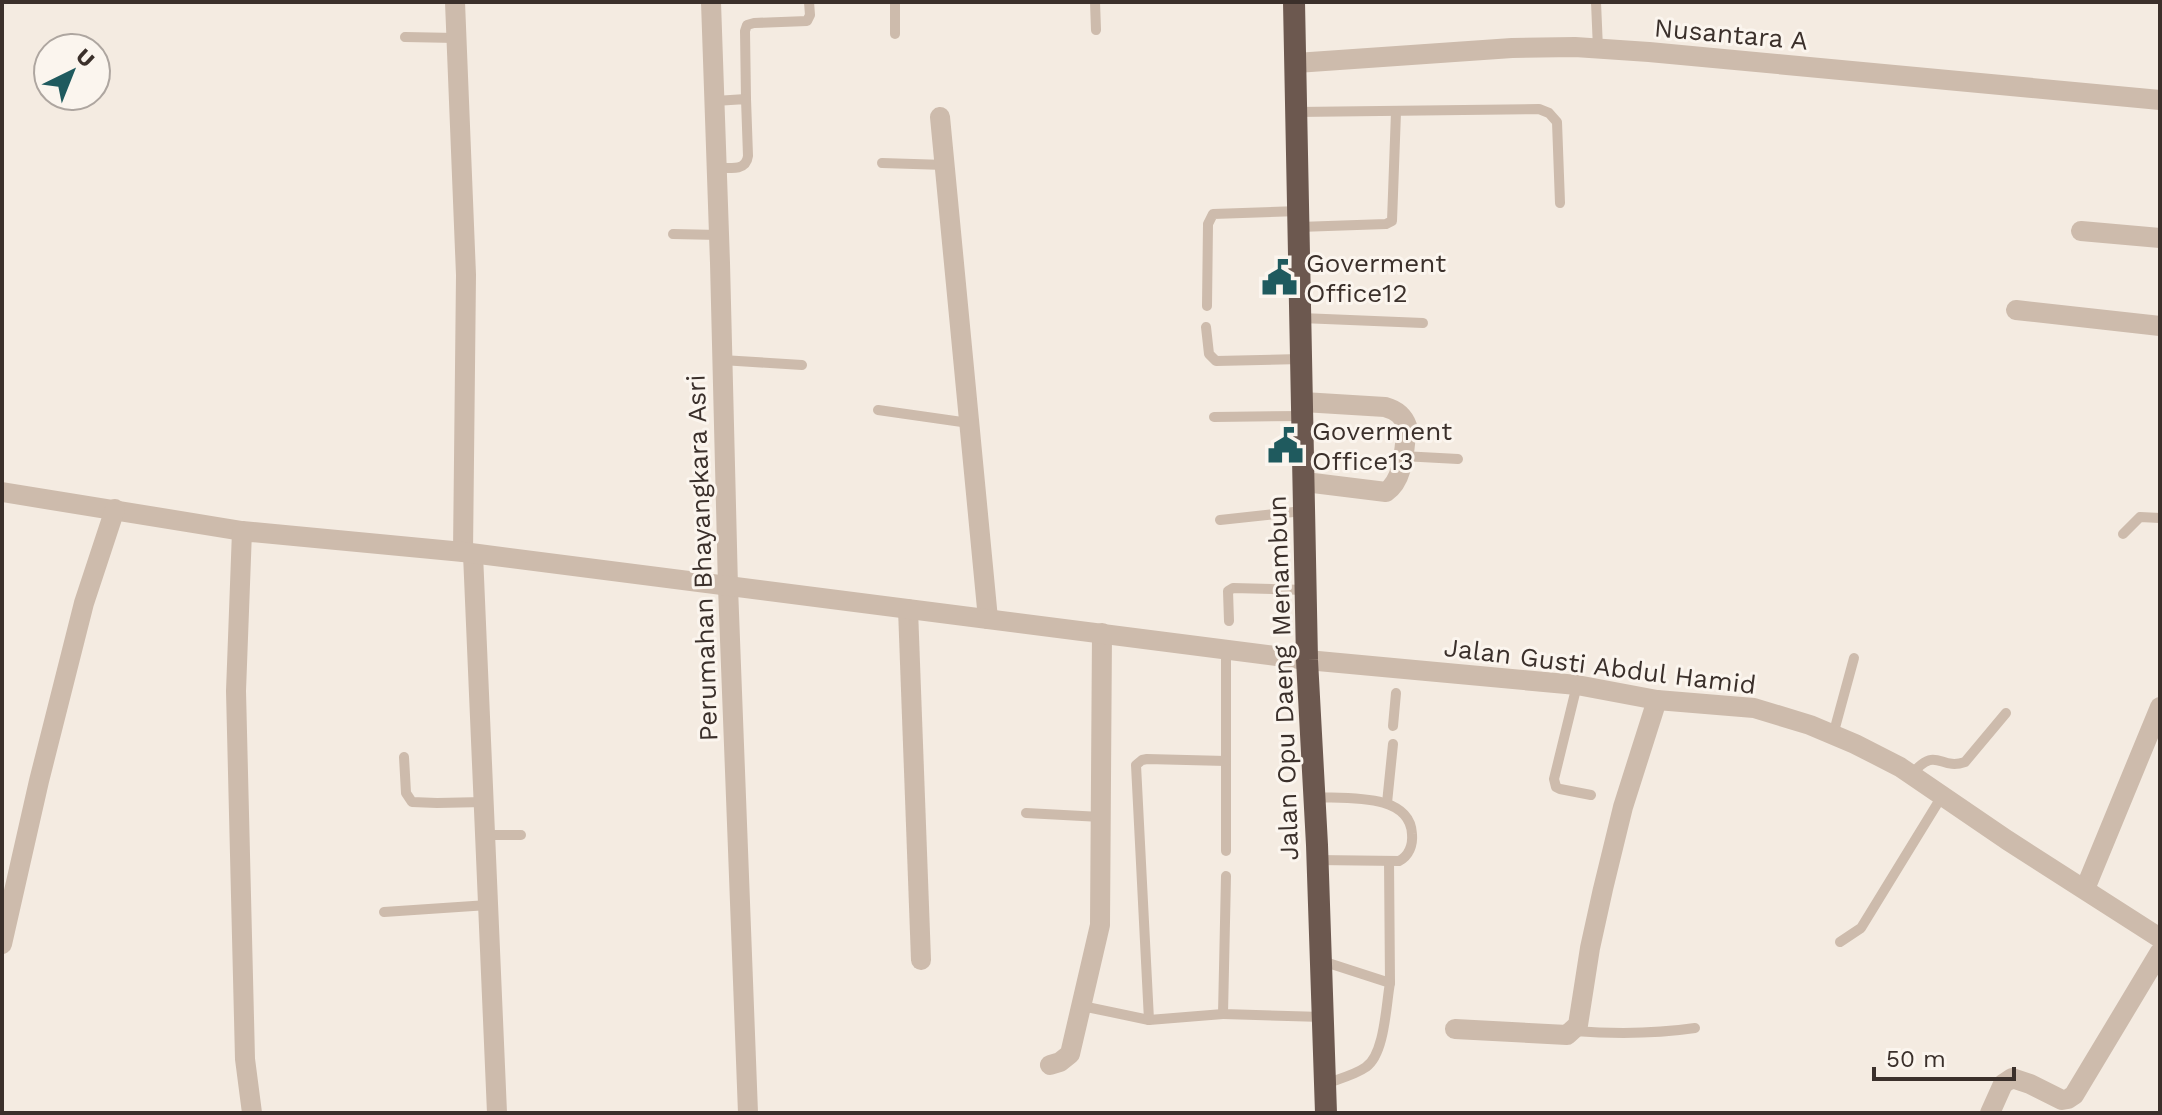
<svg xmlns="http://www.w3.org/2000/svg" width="2162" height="1115" font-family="'Work Sans',sans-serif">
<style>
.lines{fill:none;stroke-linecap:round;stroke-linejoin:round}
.service{stroke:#cdbbac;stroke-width:10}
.minor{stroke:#cdbbac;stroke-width:20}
.trunk{stroke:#6c584f;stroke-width:22}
.labels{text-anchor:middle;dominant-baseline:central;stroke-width:6;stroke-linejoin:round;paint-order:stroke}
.street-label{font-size:26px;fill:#3b302b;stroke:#fbf5ee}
.poi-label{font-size:26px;fill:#3b302b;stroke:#fbf5ee;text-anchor:start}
</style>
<rect width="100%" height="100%" fill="#f4ebe1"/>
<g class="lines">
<!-- service -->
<g class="service">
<polyline points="1095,2 1096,30"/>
<polyline points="1596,2 1598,49"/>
<polyline points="895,34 895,2"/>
<polyline points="405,37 456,38"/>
<polyline points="746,99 745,31 747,25 754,23 807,21 810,15 809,2"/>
<path d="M 715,101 L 746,99 L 748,156 C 746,172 729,168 717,167"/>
<polyline points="1297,112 1539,109 1549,113 1557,122 1560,203"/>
<polyline points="882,163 945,165"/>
<polyline points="1299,227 1386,224 1392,221 1396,112"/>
<polyline points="673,234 719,235"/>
<polyline points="1207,306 1208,224 1213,214 1299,211"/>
<polyline points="1301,318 1423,323"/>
<polyline points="1206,327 1209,354 1216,361 1301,359"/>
<polyline points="722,360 802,365"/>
<polyline points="878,410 969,423"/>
<polyline points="1214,417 1302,416"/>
<polyline points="1402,456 1458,459"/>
<polyline points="1220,520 1303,511"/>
<polyline points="2123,534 2140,517 2160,518"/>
<polyline points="1229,621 1228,591 1233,588 1306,590"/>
<polyline points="1577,685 1554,779 1556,787 1560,789 1591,795"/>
<polyline points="1393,726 1396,693"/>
<polyline points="1833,735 1854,658"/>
<polyline points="404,757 406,793 412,802 437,803 484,802"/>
<path d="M 1911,775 C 1937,744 1939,771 1965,762 L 2006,713"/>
<path d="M 1314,797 C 1345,799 1410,792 1412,834 C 1413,845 1409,856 1399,861 L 1317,860"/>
<polyline points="1387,803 1393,744"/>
<polyline points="1026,813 1101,817"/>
<polyline points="485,835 521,835"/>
<polyline points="1226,851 1226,649"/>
<polyline points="1389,861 1390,983"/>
<polyline points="1226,876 1223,1014 1323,1017"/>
<polyline points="384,912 488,905"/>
<polyline points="1840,942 1861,928 1942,796"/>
<path d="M 1322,961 L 1390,983 C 1386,1004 1385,1054 1366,1067 C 1355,1075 1338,1079 1325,1084"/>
<polyline points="1082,1006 1149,1020 1223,1014"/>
<polyline points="1149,1020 1136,765 1142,760 1147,759 1226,761"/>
<path d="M 1574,1031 C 1615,1034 1654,1034 1695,1028"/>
</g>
<!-- minor -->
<g class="minor">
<polyline points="455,2 466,275 463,552"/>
<polyline points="711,2 720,263 728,587 748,1113"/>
<polyline points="1296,63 1512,48 1575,47 1649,52 2160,100"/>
<polyline points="940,117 988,619"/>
<polyline points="2081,231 2160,238"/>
<polyline points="2016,310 2160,326"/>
<path d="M 1303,402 L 1385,407 C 1396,410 1403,415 1407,426 C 1404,447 1405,479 1386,492 L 1305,482"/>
<polyline points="2,492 242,531"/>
<polyline points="473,554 497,1113"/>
<polyline points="908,609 921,960"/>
<polyline points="2085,889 2160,707"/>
<polyline points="2,944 39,781 84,603 115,509"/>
<polyline points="1455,1029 1567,1035 1578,1025 1590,948 1603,889 1623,807 1657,700"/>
<polyline points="1050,1065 1060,1062 1070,1054 1100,925 1102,633"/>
<polyline points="252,1113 245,1059 236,691 242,531 463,552 1307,660 1577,685 1657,700 1754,708 1810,725 1855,744 1900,767 2007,840 2160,938"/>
<polyline points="1990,1113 2003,1084 2012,1078 2030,1084 2062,1100 2068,1099 2074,1095 2160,952"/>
</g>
<!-- trunk -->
<polyline class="trunk" points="1294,2 1307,660 1317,845 1326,1113"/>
</g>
<!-- icons -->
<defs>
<symbol id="civic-bare" viewBox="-9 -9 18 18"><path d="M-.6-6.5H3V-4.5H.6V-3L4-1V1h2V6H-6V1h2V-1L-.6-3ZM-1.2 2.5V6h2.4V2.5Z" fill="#1f5a5e" stroke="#fbf5ee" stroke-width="2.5" paint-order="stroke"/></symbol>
</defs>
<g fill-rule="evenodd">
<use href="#civic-bare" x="1254" y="252" width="51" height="51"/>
<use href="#civic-bare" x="1260" y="420" width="51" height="51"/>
</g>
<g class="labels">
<!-- street labels -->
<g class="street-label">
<text transform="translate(1731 34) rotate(5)">Nusantara A</text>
<text transform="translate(702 558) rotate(-92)">Perumahan Bhayangkara Asri</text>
<text transform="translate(1600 666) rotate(7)">Jalan Gusti Abdul Hamid</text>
<text transform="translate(1283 678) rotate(-92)">Jalan Opu Daeng Menambun</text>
</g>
<!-- poi labels -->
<g class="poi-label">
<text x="1306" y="263">Goverment<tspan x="1306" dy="30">Office12</tspan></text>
<text x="1312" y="431">Goverment<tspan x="1312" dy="30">Office13</tspan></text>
</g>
</g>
<!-- border -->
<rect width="2162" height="1115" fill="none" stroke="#3b302b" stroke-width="8"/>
<!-- north arrow -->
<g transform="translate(72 72) rotate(43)"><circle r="38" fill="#fbf5ee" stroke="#aea6a0" stroke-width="2"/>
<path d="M0-6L14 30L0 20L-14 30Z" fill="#1f5a5e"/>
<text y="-12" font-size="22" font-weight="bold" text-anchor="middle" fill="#3b302b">U</text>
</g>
<!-- scale -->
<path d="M1874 1067v12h140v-12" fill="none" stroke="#3b302b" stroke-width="4"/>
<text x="1886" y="1067" font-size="24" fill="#3b302b" stroke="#fbf5ee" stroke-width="6" paint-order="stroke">50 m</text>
</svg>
